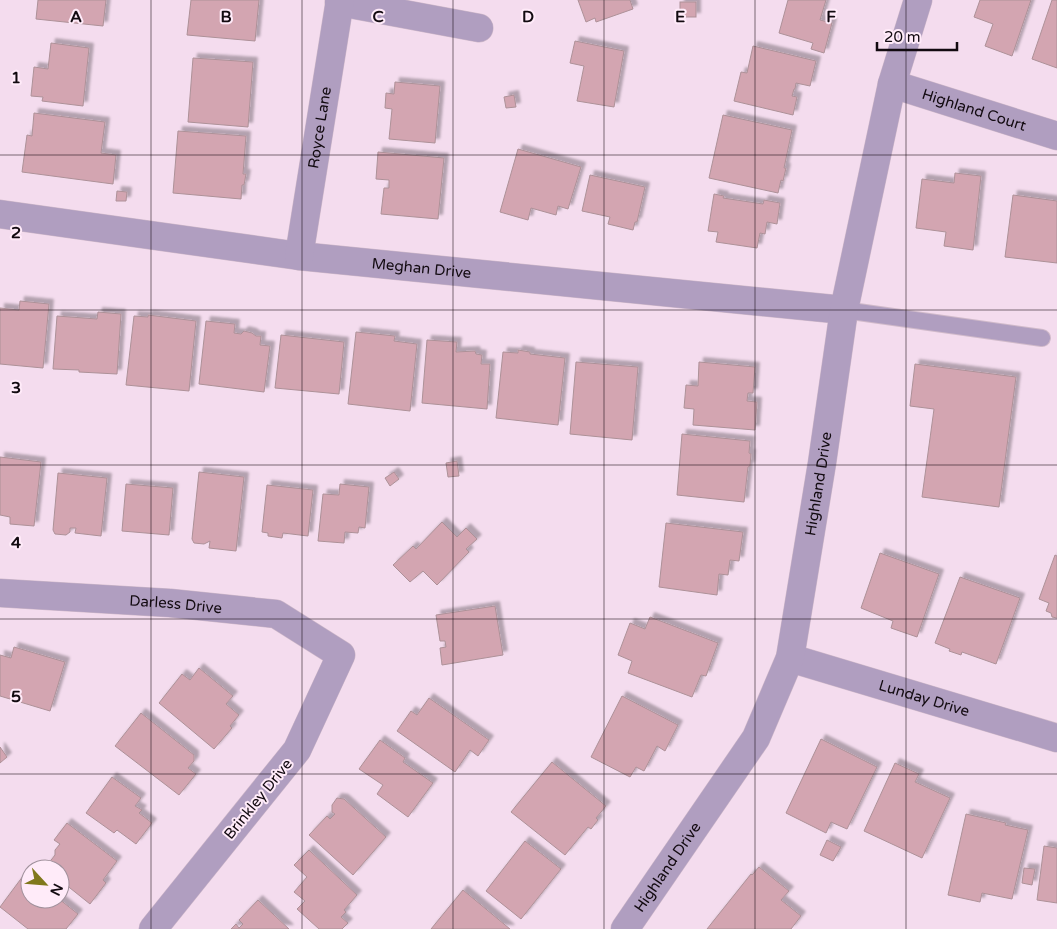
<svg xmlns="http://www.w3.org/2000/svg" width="1057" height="929" font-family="'Varela Round',sans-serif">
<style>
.building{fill:#d3a5b1;stroke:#ad9198;filter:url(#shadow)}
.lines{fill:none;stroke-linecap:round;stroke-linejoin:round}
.service-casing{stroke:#d0baca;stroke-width:18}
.minor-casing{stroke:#d0baca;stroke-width:29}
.service{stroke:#b09ec0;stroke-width:16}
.minor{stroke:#b09ec0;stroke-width:28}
.grid{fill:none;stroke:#120a10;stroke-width:1;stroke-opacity:0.55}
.labels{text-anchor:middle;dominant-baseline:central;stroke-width:4;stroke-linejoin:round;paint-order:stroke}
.street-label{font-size:15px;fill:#120a10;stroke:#ffebf9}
.grid-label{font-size:16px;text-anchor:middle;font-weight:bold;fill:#120a10;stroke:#ffebf9;stroke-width:4;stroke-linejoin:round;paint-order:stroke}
</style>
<defs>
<filter id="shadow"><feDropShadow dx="4.5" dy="-4.5" stdDeviation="1" flood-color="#0004"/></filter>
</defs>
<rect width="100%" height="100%" fill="#f4dcee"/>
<!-- building -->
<g class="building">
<polygon points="38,0 106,0 103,26 36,19"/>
<polygon points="191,0 259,0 255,41 187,35"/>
<polygon points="578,0 630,0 633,9 596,22 595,18 586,22"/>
<polygon points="788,0 826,0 820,20 832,23 824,53 811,49 813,43 779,33"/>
<polygon points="980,0 1031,0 1012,56 985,46 993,24 974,17"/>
<polygon points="1052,0 1057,0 1057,68 1032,59"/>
<rect x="680" y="2" width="16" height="15"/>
<polygon points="575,41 624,51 614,107 577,101 584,66 570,63"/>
<polygon points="51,43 89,48 83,106 42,101 43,97 31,96 34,67 48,69"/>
<polygon points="753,46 816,61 810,86 796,83 795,89 794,89 792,96 797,97 793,115 734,101 741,72 747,73"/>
<polygon points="193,58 253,62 248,127 188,122"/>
<polygon points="395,82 440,86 435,143 389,139 392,109 385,108 386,93 394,94"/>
<polygon points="514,95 516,107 506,108 504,97"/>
<polygon points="34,113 105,122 101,153 116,155 113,184 22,172 27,135 32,136"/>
<polygon points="723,115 792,130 784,168 786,168 783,181 781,180 778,193 709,178"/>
<polygon points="178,131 246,136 243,174 246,174 244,185 242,185 241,199 173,193"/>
<polygon points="518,149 581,167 568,209 558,206 556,215 531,208 528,220 500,212"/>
<polygon points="378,152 444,158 438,219 381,214 384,188 389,188 389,180 376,179"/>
<polygon points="955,173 981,176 973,250 944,246 946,232 916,228 922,179 954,183"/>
<polygon points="590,175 645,187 637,222 635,222 633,230 608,224 610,217 582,211"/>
<polygon points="117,191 127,192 126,201 116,201"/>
<polygon points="714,194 724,196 723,198 763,204 764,200 780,203 777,224 767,222 765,234 760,233 757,248 716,242 718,232 708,231"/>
<polygon points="1013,195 1057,201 1057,263 1005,257"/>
<polygon points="20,301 49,304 43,368 0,364 0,308 19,310"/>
<polygon points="98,312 121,314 117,374 79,372 79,370 53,369 57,316 97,319"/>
<polygon points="148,315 196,321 189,391 126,385 134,316 148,317"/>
<polygon points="206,321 235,324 234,333 241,334 244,331 252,333 256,336 261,336 260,345 270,346 264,392 199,384"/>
<polygon points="356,332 395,336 394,341 417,344 410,411 348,404"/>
<polygon points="281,335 344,342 339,394 275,388"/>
<polygon points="427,340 457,342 456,352 475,351 476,354 482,355 481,364 490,364 487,409 422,403"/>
<polygon points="518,350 530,352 530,354 565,358 558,425 496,418 503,352 518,353"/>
<polygon points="576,362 638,367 632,440 570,434"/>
<polygon points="699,362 755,367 753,393 748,393 747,401 757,402 755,430 693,425 694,409 684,408 686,385 698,386"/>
<polygon points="915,364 1016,377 999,507 922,497 934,409 910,406"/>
<polygon points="682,434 750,441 749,453 751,454 750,466 748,467 744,502 677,495"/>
<polygon points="0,457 41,462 34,526 10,524 10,517 0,515"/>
<polygon points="457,461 459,476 448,477 446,463"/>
<polygon points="199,472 244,477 236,551 209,548 210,541 204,544 194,543 192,539"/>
<polygon points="394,472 399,479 390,486 385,478"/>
<polygon points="58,473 107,478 101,536 75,533 76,528 70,528 70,532 66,535 55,534 53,530"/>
<polygon points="126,484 173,488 169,535 122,531"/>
<polygon points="340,484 369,487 365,528 359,527 358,533 345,532 344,543 318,541 323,494 339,495"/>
<polygon points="267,485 313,490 308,536 283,533 282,538 268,536 268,533 262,532"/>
<polygon points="442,522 457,537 466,528 477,539 466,549 469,552 437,585 423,571 410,582 393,565 413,546 416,549"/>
<polygon points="666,523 743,532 739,561 730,560 728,575 719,574 717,595 659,587"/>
<polygon points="880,553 939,574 917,637 891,628 893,621 861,608"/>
<polygon points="1055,555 1057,556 1057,618 1052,617 1051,613 1046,611 1049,603 1039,599"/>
<polygon points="960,577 1020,598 996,664 962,652 961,655 949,651 950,649 935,643"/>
<polygon points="495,606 503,655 442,665 440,648 446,647 445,641 440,641 436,615"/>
<polygon points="650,617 718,643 706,676 701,675 692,697 628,673 632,661 618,655 630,623 645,629"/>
<polygon points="14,647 65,662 50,711 0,696 0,655 11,658"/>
<polygon points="199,668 233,696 226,704 239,715 230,726 232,728 214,749 159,703 182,674 190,680"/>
<polygon points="622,696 678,725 665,751 657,746 644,771 636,767 630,777 591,757"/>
<polygon points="429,698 489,740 478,756 470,750 455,772 397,731 411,711 417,715"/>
<polygon points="141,713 194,755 194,761 188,768 196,774 179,795 115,746"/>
<polygon points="821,739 877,767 847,829 831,822 826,833 786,813"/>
<polygon points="380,740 405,758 403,762 433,783 408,817 377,794 383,785 359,769"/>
<polygon points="0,747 7,757 0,763"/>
<polygon points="552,762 606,806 596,818 598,820 591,829 588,827 565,855 511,812"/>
<polygon points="895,763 919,774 915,782 950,798 922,858 864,831"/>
<polygon points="112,777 141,798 135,806 142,810 139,813 152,823 136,844 117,830 114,833 86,813"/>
<polygon points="337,798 344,799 386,837 353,875 309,835 327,816 330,819 335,814 332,812 332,805"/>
<polygon points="966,814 1006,823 1005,825 1028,830 1012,899 982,893 980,902 948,895"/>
<polygon points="67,823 117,861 103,880 106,883 90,904 60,880 60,869 45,868 55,855 55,850 60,844 54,840"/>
<polygon points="827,840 841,847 833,861 820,855"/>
<polygon points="525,841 561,869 521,919 486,891"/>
<polygon points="1044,846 1057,848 1057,903 1037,900"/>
<polygon points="309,850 357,895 344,910 346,912 341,917 348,923 342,929 319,929 297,909 305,901 294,892 307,877 294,865"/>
<polygon points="759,867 789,891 781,900 801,916 791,929 707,929 751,874 752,875"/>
<polygon points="1024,868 1035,869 1032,885 1022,883"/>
<polygon points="26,872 30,876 30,899 59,899 78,914 66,929 28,929 0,907"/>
<polygon points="463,890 510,929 431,929"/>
<polygon points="258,900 289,929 231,929 236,924 239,928 243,924 239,920"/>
</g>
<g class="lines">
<defs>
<polyline id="service" points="844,310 1042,338"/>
<g id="minor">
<polyline points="339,2 479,28"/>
<path id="s1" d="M 892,84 L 1057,136"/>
<path id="s2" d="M 0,214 L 299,256 L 844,310"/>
<path id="s3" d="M 299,256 L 340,0"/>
<path id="s4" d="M 0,593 L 170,603 L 276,614 L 341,655 L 297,750 L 153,929"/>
<path id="s5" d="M 790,658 L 1057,738"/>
<path id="s6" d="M 625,929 L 756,738 L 790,658 L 822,463 L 844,310 L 892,84 L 918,0"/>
</g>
</defs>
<!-- service casing -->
<use href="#service" class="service-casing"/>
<!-- minor casing -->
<use href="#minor" class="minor-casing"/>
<!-- service -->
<use href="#service" class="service"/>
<!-- minor -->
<use href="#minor" class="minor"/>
</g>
<!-- grid -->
<path class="grid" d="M 151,0 L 151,929M 302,0 L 302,929M 453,0 L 453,929M 604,0 L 604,929M 755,0 L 755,929M 906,0 L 906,929M 0,155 L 1057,155M 0,310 L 1057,310M 0,465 L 1057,465M 0,619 L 1057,619M 0,774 L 1057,774"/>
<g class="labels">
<!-- street labels -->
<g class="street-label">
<text stroke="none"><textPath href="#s1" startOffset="86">Highland Court</textPath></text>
<text stroke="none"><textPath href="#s3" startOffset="130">Royce Lane</textPath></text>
<text stroke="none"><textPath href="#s2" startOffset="425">Meghan Drive</textPath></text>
<text stroke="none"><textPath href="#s6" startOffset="495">Highland Drive</textPath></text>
<text stroke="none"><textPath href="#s4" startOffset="176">Darless Drive</textPath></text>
<text stroke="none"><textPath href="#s5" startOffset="140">Lunday Drive</textPath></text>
<text transform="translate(258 799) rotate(-51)">Brinkley Drive</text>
<text stroke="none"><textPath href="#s6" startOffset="75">Highland Drive</textPath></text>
</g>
</g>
<g class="grid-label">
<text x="76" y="22">A</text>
<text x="226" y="22">B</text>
<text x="378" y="22">C</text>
<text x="528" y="22">D</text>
<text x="680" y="22">E</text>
<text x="831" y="22">F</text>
<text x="16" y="83">1</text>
<text x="16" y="238">2</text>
<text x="16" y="393">3</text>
<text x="16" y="548">4</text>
<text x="16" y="702">5</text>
</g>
<!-- north arrow -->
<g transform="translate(45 884) rotate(116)"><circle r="24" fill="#ffebf9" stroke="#a0919c"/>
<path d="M0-4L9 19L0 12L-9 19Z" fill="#80781c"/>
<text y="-8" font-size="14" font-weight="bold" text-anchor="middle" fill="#120a10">N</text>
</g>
<!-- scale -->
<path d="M877 42v8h80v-8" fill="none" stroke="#120a10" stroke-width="2.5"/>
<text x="884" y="42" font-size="15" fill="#120a10" stroke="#ffebf9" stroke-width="4" paint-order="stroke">20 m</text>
</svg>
